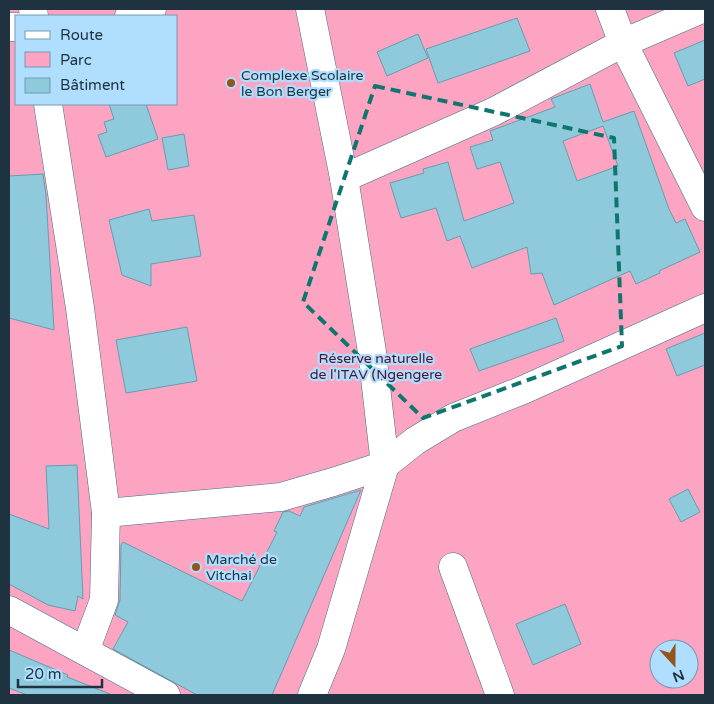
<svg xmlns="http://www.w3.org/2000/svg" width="714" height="704" font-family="'Varela Round',sans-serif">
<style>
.green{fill:#fda4c2;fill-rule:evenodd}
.building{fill:#8ecadc;stroke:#639eaf;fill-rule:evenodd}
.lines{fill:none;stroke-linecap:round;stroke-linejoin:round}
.minor-casing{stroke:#406c88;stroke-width:29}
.minor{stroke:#fff;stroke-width:28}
.marked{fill:none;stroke:#0f766e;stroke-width:4;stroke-dasharray:10 6;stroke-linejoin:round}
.poi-dot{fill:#93551b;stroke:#afdeff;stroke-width:2}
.labels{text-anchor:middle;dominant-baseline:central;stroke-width:4.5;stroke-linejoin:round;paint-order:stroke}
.poi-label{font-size:14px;fill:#1f323f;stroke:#afdeff;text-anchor:start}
.park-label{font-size:14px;fill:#51132d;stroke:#afdeff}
</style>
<rect width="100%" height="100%" fill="#afdeff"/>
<!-- green -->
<path class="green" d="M 9,9 L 705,9 L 705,695 L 9,695 ZM 16,16 L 176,16 L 176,104 L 16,104 ZM 659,649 L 689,649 L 689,679 L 659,679 Z"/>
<!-- building -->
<g class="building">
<polygon points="517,18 530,51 438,83 426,49"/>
<polygon points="418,34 428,58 387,76 377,52"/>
<polygon points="705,40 705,79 688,86 674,53"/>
<path d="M 590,84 L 603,122 L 634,111 L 669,209 L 676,223 L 685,219 L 700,252 L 659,271 L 660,273 L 636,284 L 630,271 L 554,305 L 542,273 L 531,274 L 527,247 L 472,268 L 460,236 L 447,241 L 436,208 L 401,218 L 390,183 L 424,173 L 423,169 L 448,162 L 464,221 L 514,203 L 500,162 L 477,169 L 470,147 L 493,140 L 490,131 L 555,107 L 551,99 ZM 603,126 L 618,166 L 577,181 L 563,141 Z"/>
<polygon points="109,104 146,104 158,139 106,157 98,135 107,132 104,122 114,119"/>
<polygon points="184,134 189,166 168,170 162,138"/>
<polygon points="43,174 46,195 54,330 9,318 9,176"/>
<polygon points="149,209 152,221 194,215 201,256 151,264 151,286 122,275 109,220"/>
<polygon points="556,318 564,341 479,371 470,349"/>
<polygon points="187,327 197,381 126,393 116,340"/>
<polygon points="705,333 705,365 677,376 666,349"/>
<polygon points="77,465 83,599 78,596 75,611 48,605 9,584 9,514 49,529 46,466"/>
<polygon points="688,489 700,512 681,522 669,499"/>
<polygon points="361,490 272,695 197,695 113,649 128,622 115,615 120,600 121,545 123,542 242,601 277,532 274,531 283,512 289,511 300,516 304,507"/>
<polygon points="565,604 581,644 533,665 516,624"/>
<polygon points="9,650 68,675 67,677 110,694 110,695 27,695 9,688"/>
</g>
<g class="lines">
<defs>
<g id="minor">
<polyline points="33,9 34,16"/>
<polyline points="610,9 623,43 705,207"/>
<polyline points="129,16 152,9"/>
<polyline points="9,27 16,27"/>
<polyline points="48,104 80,308 106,513 104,600 85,651"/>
<polyline points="344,178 493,112 623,43 702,9"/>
<polyline points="106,513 281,497 333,482 385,465 372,352 344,178 310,9"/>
<polyline points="453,567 500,695"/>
<polyline points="9,610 166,695"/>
<polyline points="312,695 331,649 385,465 415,441 453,418 523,390 705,308"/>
</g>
</defs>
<!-- minor casing -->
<use href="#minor" class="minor-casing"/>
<!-- minor -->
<use href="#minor" class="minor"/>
</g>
<!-- marked area -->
<path class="marked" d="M 375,86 L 614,138 L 622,346 L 423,418 L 303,302 Z"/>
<!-- markers -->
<g class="poi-dot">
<circle cx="231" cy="83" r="5"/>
<circle cx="196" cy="567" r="5"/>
</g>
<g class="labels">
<!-- poi labels -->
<g class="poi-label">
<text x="241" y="75">Complexe Scolaire<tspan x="241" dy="16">le Bon Berger</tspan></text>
<text x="206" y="559">Marché de<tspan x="206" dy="16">Vitchai</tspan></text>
</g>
<!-- park labels -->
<g class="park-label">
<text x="376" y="358">Réserve naturelle<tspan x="376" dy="16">de l'ITAV (Ngengere</tspan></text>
</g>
</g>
<!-- border -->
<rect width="714" height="704" fill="none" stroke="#1f323f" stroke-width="20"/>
<!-- legend -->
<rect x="15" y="15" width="162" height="90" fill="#afdeff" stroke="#7599b2"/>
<rect x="25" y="31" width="25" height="8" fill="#ffffff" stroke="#7599b2"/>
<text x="60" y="40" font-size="15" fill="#1f323f">Route</text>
<rect x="25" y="52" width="25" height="15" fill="#fda4c2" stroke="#7599b2"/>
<text x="60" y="65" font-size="15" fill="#1f323f">Parc</text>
<rect x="25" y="78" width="25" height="15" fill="#8ecadc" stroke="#7599b2"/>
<text x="60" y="90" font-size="15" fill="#1f323f">Bâtiment</text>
<!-- north arrow -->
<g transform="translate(674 664) rotate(159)"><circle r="24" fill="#afdeff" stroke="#7599b2"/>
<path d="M0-4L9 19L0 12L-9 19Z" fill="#93551b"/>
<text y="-8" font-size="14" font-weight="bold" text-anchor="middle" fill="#1f323f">N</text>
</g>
<!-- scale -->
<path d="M18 679v8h84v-8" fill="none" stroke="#1f323f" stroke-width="2.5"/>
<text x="25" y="679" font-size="15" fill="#1f323f" stroke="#afdeff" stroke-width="4" paint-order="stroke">20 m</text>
</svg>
